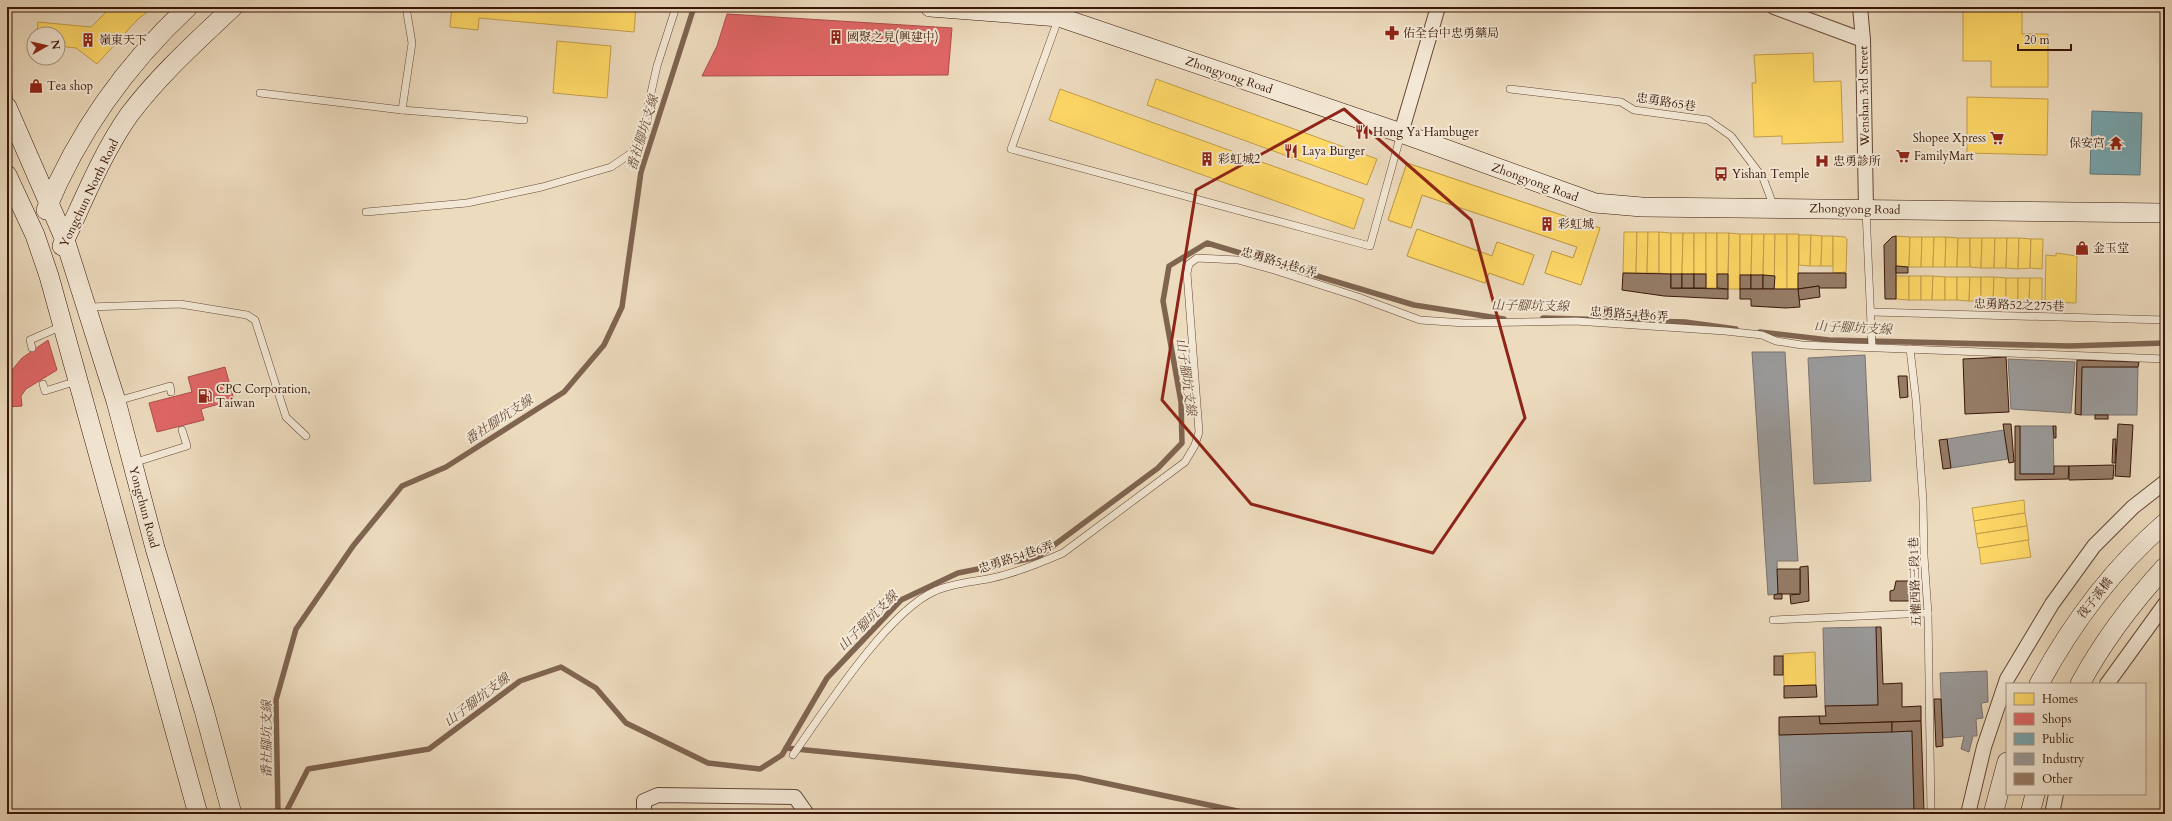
<svg xmlns="http://www.w3.org/2000/svg" width="2172" height="821" font-family="Cardo,'Noto Serif TC',serif">
<style>
.homes{fill:#ffd966;stroke:#c39e4a}
.shops{fill:#e06666;stroke:#ae4e4a}
.public{fill:#76a5af;stroke:#637a7d}
.industry{fill:#999;stroke:#7c726e}
.lines{fill:none;stroke-linecap:round;stroke-linejoin:round}
.stream{stroke:#7f6450;stroke-width:5.5}
.building{fill:#967c67;stroke:#381608}
.lane-casing{stroke:#654736;stroke-width:8}
.street-casing{stroke:#654736;stroke-width:16}
.secondary-casing{stroke:#381608;stroke-width:20}
.lane{stroke:#f3e8d5;stroke-width:7}
.street{stroke:#f3e8d5;stroke-width:14}
.secondary{stroke:#f3e8d5;stroke-width:19}
.marked{fill:none;stroke:#8f2418;stroke-width:3;stroke-linejoin:round}
.labels{text-anchor:middle;dominant-baseline:central;stroke-width:4;stroke-linejoin:round;paint-order:stroke}
.poi-label{font-size:12px;fill:#381608;stroke:#f3e8d5;text-anchor:start}
.street-label{font-size:12px;fill:#381608;stroke:#f3e8d5}
.water-label{font-size:13px;font-style:italic;fill:#684a38;stroke:#f3e8d5}
</style>
<rect width="100%" height="100%" fill="#eddbbe"/>
<filter id="stains"><feTurbulence type="fractalNoise" baseFrequency=".005" numOctaves="4"/><feColorMatrix values="0 0 0 0 .2 0 0 0 0 .09 0 0 0 0 .02 0 0 0 .5 -.17"/></filter>
<radialGradient id="worn" r=".72"><stop offset=".6" stop-color="#630" stop-opacity="0"/><stop offset="1" stop-color="#630" stop-opacity=".3"/></radialGradient>
<!-- homes -->
<g class="homes">
<polygon points="111,7 153,7 137,20 97,64 76,48 58,46 58,34 37,34 38,22 91,27"/>
<polygon points="452,7 636,7 634,32 479,18 478,30 450,27"/>
<polygon points="1963,7 2022,7 2022,34 2048,34 2048,87 1991,87 1991,61 1963,61"/>
<polygon points="557,41 611,46 607,98 553,93"/>
<polygon points="1813,53 1814,82 1841,81 1843,142 1782,144 1782,136 1754,137 1752,83 1756,83 1754,55"/>
<polygon points="1156,79 1377,159 1367,185 1147,105"/>
<polygon points="1060,89 1364,199 1354,229 1049,120"/>
<polygon points="1967,97 2048,99 2047,155 1967,153"/>
<polygon points="1407,163 1600,228 1581,285 1545,273 1552,251 1573,258 1577,247 1422,195 1411,228 1388,220"/>
<polygon points="1407,163 1600,228 1581,285 1545,273 1552,251 1573,258 1577,247 1422,195 1411,228 1388,220"/>
<polygon points="1417,229 1492,256 1497,242 1534,255 1523,285 1489,273 1485,283 1407,256"/>
<polygon points="1417,229 1492,256 1497,242 1534,255 1523,285 1489,273 1485,283 1407,256"/>
<polygon points="1624,232 1637,232 1636,273 1623,273"/>
<polygon points="1637,232 1648,232 1647,273 1636,273"/>
<polygon points="1648,232 1659,232 1659,273 1647,273"/>
<polygon points="1659,232 1671,233 1671,274 1659,273"/>
<polygon points="1671,233 1683,233 1682,274 1671,274"/>
<polygon points="1683,233 1694,233 1694,274 1682,274"/>
<rect x="1694" y="233" width="12" height="41"/>
<rect x="1706" y="233" width="11" height="55"/>
<polygon points="1717,233 1729,233 1728,274 1717,274"/>
<polygon points="1729,233 1740,234 1740,289 1728,289"/>
<polygon points="1740,234 1752,234 1751,275 1740,275"/>
<polygon points="1752,234 1764,234 1763,275 1751,275"/>
<polygon points="1764,234 1775,234 1775,276 1763,275"/>
<polygon points="1775,234 1787,234 1787,289 1774,289"/>
<polygon points="1787,234 1799,234 1798,289 1787,289"/>
<polygon points="1799,235 1811,235 1810,266 1799,265"/>
<polygon points="1811,235 1822,236 1821,266 1810,266"/>
<polygon points="1822,236 1833,236 1833,266 1821,266"/>
<polygon points="1833,236 1845,237 1847,239 1846,272 1833,273"/>
<polygon points="1896,236 1910,237 1909,267 1896,266"/>
<polygon points="1910,237 1922,237 1921,267 1909,267"/>
<polygon points="1922,237 1934,237 1933,267 1921,267"/>
<polygon points="1934,237 1946,237 1945,267 1933,267"/>
<polygon points="1946,237 1958,238 1957,267 1945,267"/>
<polygon points="1958,238 1970,238 1970,267 1957,267"/>
<polygon points="1970,238 1982,238 1981,268 1970,267"/>
<polygon points="1982,238 1995,238 1994,268 1981,268"/>
<polygon points="1995,238 2007,238 2006,268 1994,268"/>
<polygon points="2007,238 2019,238 2018,269 2006,268"/>
<polygon points="2019,238 2031,239 2030,268 2018,269"/>
<polygon points="2031,239 2043,239 2042,269 2030,268"/>
<polygon points="2056,253 2077,256 2076,303 2045,302 2046,255 2056,256"/>
<polygon points="1896,276 1909,276 1909,300 1896,299"/>
<rect x="1909" y="276" width="12" height="24"/>
<polygon points="1921,276 1933,276 1932,300 1921,300"/>
<polygon points="1933,276 1945,277 1945,300 1932,300"/>
<rect x="1945" y="277" width="12" height="23"/>
<polygon points="1957,277 1970,277 1969,301 1957,300"/>
<polygon points="1970,277 1981,277 1981,301 1969,301"/>
<polygon points="1981,277 1994,277 1993,301 1981,301"/>
<polygon points="1994,277 2006,278 2006,301 1993,301"/>
<rect x="2006" y="278" width="12" height="23"/>
<polygon points="2018,278 2030,278 2029,301 2018,301"/>
<polygon points="2030,278 2042,278 2042,302 2029,301"/>
<polygon points="2024,500 2025,513 1974,521 1972,508"/>
<polygon points="2025,513 2027,526 1976,534 1974,521"/>
<polygon points="2027,526 2029,540 1978,548 1976,534"/>
<polygon points="2028,540 2031,557 1981,564 1979,548"/>
<polygon points="1815,652 1816,685 1784,686 1783,654"/>
</g>
<!-- shops -->
<g class="shops">
<polygon points="727,14 952,28 948,75 702,76 717,46"/>
<polygon points="48,340 57,370 26,389 21,396 22,406 8,407 7,376 22,358"/>
<polygon points="225,367 234,400 201,409 204,420 157,432 149,403 192,392 188,377"/>
</g>
<!-- public -->
<polygon class="public" points="2092,111 2142,113 2140,175 2090,174"/>
<!-- industry -->
<g class="industry">
<polygon points="1752,352 1785,352 1798,561 1777,561 1778,594 1768,595"/>
<polygon points="1865,355 1871,481 1814,484 1808,358"/>
<polygon points="2008,359 2075,362 2071,413 2011,409"/>
<polygon points="2082,367 2138,367 2137,415 2081,415"/>
<polygon points="2020,426 2053,426 2054,474 2020,474"/>
<polygon points="2004,430 2008,459 1951,468 1947,439"/>
<polygon points="1876,627 1878,705 1825,706 1823,628"/>
<polygon points="1987,671 1988,702 1981,703 1983,718 1976,719 1977,736 1973,736 1969,752 1961,749 1964,736 1943,738 1940,673"/>
<polygon points="1912,731 1914,812 1782,814 1779,735"/>
</g>
<g class="lines">
<!-- stream -->
<g class="stream">
<polyline points="1543,318 1685,322 1736,329"/>
<polyline points="1760,332 1829,340 2069,346 2165,343"/>
<polyline points="786,748 1076,777 1242,812 1278,814"/>
<polyline points="278,814 276,700 296,629 353,546 402,486 446,467 564,392 604,345 622,307 641,172 694,7"/>
<polyline points="285,814 308,769 429,749 520,681 561,667 596,688 626,723 708,763 760,769 782,755 827,678 901,600 958,573 1038,557 1158,468 1182,443 1181,402 1163,301 1169,266 1207,243 1414,305 1504,319"/>
</g>
</g>
<!-- building -->
<g class="building">
<polygon points="1896,236 1896,299 1885,299 1884,245 1892,237"/>
<polygon points="1896,266 1908,267 1908,273 1896,273"/>
<polygon points="1623,273 1671,274 1671,288 1728,289 1728,299 1664,296 1622,290"/>
<polygon points="1798,273 1846,273 1846,288 1819,288 1819,286 1798,289"/>
<rect x="1671" y="274" width="11" height="14"/>
<rect x="1682" y="274" width="12" height="14"/>
<rect x="1694" y="274" width="12" height="14"/>
<polygon points="1717,274 1728,274 1728,289 1717,288"/>
<rect x="1740" y="275" width="11" height="14"/>
<rect x="1751" y="275" width="12" height="14"/>
<polygon points="1763,275 1775,276 1774,289 1763,289"/>
<polygon points="1819,286 1820,297 1799,300 1798,289"/>
<polygon points="1740,289 1798,289 1800,307 1786,308 1751,306 1751,299 1740,299"/>
<polygon points="2006,357 2009,412 1965,414 1963,359"/>
<polygon points="2077,360 2139,362 2138,367 2082,367 2081,415 2075,414"/>
<polygon points="1898,376 1907,376 1908,397 1900,398"/>
<rect x="2095" y="415" width="13" height="4"/>
<polygon points="2003,424 2011,424 2014,462 2009,463"/>
<polygon points="2118,424 2133,425 2130,477 2115,476"/>
<polygon points="2015,426 2020,426 2020,474 2054,474 2054,466 2069,466 2068,479 2015,480"/>
<polygon points="2053,426 2056,426 2056,438 2054,438"/>
<polygon points="1947,439 1951,468 1943,469 1939,440"/>
<polygon points="2113,439 2116,439 2115,463 2112,463"/>
<polygon points="2114,465 2113,479 2069,480 2069,466"/>
<polygon points="1808,566 1809,601 1791,604 1790,595 1800,594 1800,567"/>
<polygon points="1777,569 1800,569 1800,594 1778,594"/>
<polygon points="1896,581 1918,581 1919,601 1890,601 1890,591 1894,590"/>
<polygon points="1778,594 1782,594 1782,599 1774,599 1774,595"/>
<polygon points="1876,627 1881,627 1883,684 1902,683 1902,707 1921,706 1921,721 1820,724 1819,716 1826,716 1825,706 1878,705"/>
<rect x="1774" y="656" width="9" height="19"/>
<polygon points="1816,685 1817,697 1784,698 1784,686"/>
<polygon points="1934,699 1941,699 1943,746 1936,747"/>
<polygon points="1819,716 1820,724 1892,722 1892,732 1779,735 1779,717"/>
<polygon points="1921,721 1924,811 1914,811 1912,731 1892,732 1892,722"/>
<polygon points="1914,812 1914,814 1855,814"/>
</g>
<g class="lines">
<defs>
<g id="lane">
<polyline points="1059,17 1011,149 1370,246 1401,134"/>
<polyline points="7,72 9,106"/>
<polyline points="1510,89 1621,102 1634,110 1708,120 1731,136 1763,178 1774,207"/>
<polyline points="260,93 402,110 524,120"/>
<polyline points="402,110 412,43 406,7"/>
<polyline points="1866,210 1872,347"/>
<polyline points="366,212 467,203 542,187 611,167 633,152 644,124 657,66 676,7"/>
<polyline points="88,307 180,304 247,315 255,320 286,417 306,436"/>
<polyline points="1872,312 2165,320"/>
<polyline points="32,348 30,340 62,326"/>
<polyline points="1910,349 1916,400 1923,501 1924,556 1928,613 1931,814"/>
<polyline points="43,384 45,391 77,381"/>
<polyline points="117,401 170,386 171,392"/>
<polyline points="133,463 187,446 182,430"/>
<polyline points="1773,620 1928,613"/>
<path d="M 793,755 C 824,711 887,612 935,591 C 952,583 974,582 992,578 C 1016,573 1040,563 1063,553 L 1185,462 L 1195,445 L 1199,432 L 1187,273 L 1189,264 L 1197,258 L 1238,260 L 1274,270 L 1358,297 L 1420,320 L 1465,323 L 1575,321 L 1725,331 L 1762,335 L 1776,341 L 1802,345 L 2165,359"/>
</g>
<g id="street">
<polyline points="1774,7 1863,40"/>
<polyline points="1860,7 1863,40 1866,210"/>
<polyline points="1401,133 1438,7"/>
<polyline points="2107,684 2165,604"/>
<polyline points="644,814 644,801 658,795 795,797 807,814"/>
<polyline points="1968,814 1984,747 2007,679 2052,604 2094,546 2133,507 2165,482"/>
<polyline points="2052,814 2056,794"/>
</g>
<g id="secondary">
<polyline points="930,7 1059,17 1401,133 1595,203 1642,207 2165,213"/>
<polyline points="7,107 65,240 116,401 155,548 204,710 232,814"/>
<polyline points="7,175 35,235 49,276 198,814"/>
<path d="M 46,210 C 78,132 127,64 188,7"/>
<path d="M 62,246 C 83,202 101,155 129,115 C 159,75 197,41 233,7"/>
<path d="M 2039,684 C 2072,623 2112,569 2165,523"/>
<path d="M 2080,684 C 2103,641 2132,603 2165,567"/>
<polyline points="1993,814 2007,762"/>
<polyline points="2030,814 2035,794"/>
</g>
</defs>
<!-- lane casing -->
<use href="#lane" class="lane-casing"/>
<!-- street casing -->
<use href="#street" class="street-casing"/>
<!-- secondary casing -->
<use href="#secondary" class="secondary-casing"/>
<!-- lane -->
<use href="#lane" class="lane"/>
<!-- street -->
<use href="#street" class="street"/>
<!-- secondary -->
<use href="#secondary" class="secondary"/>
</g>
<!-- marked area -->
<path class="marked" d="M 1344,109 L 1471,220 L 1525,418 L 1433,553 L 1251,504 L 1162,400 L 1196,190 Z"/>
<!-- icons -->
<defs>
<symbol id="pharmacy-bare" viewBox="-9 -9 18 18"><path d="M-2-6h4v4h4v4h-4v4h-4v-4h-4v-4h4Z" fill="#8f2418" stroke="#f3e8d5" stroke-width="2.5" paint-order="stroke"/></symbol>
<symbol id="building-bare" viewBox="-9 -9 18 18"><path d="M-4-6H4V6H1V3H-1V6H-4ZM-2.5-4.3h1.7v1.8h-1.7ZM.8-4.3h1.7v1.8H.8ZM-2.5-1h1.7V.8h-1.7ZM.8-1h1.7V.8H.8Z" fill="#8f2418" stroke="#f3e8d5" stroke-width="2.5" paint-order="stroke"/></symbol>
<symbol id="shop-bare" viewBox="-9 -9 18 18"><path d="M-5-2.5h2.3a2.7 3.5 0 0 1 5.4 0H5L5.5 6h-11ZM-1.5-2.5h3a1.5 2.3 0 0 0-3 0Z" fill="#8f2418" stroke="#f3e8d5" stroke-width="2.5" paint-order="stroke"/></symbol>
<symbol id="restaurant-bare" viewBox="-9 -9 18 18"><path d="M-5-6h1v4h1v-4h1v4h1v-4h1v5L-1.5 .5V6h-2V.5L-5-1ZM5-6V6H3V1.5H1.5Q1.5-4 5-6Z" fill="#8f2418" stroke="#f3e8d5" stroke-width="2.5" paint-order="stroke"/></symbol>
<symbol id="supermarket-bare" viewBox="-9 -9 18 18"><path d="M-6-5.5h2.5l.6 2H6L4.5 2H-2.5L-4.4-4H-6ZM-1.5 3.2a1.3 1.3 0 1 0 .1 0ZM3 3.2a1.3 1.3 0 1 0 .1 0Z" fill="#8f2418" stroke="#f3e8d5" stroke-width="2.5" paint-order="stroke"/></symbol>
<symbol id="temple-bare" viewBox="-9 -9 18 18"><path d="M0-6L5-2H3V0L6.5 2.5H4V6H1.5V3h-3V6H-4V2.5H-6.5L-3 0V-2H-5Z" fill="#8f2418" stroke="#f3e8d5" stroke-width="2.5" paint-order="stroke"/></symbol>
<symbol id="hospital-bare" viewBox="-9 -9 18 18"><path d="M-5-5h3v3.5h4V-5h3V5h-3V1.5h-4V5h-3Z" fill="#8f2418" stroke="#f3e8d5" stroke-width="2.5" paint-order="stroke"/></symbol>
<symbol id="bus-bare" viewBox="-9 -9 18 18"><path d="M-5-6H5V4H4V6H2V4H-2V6H-4V4H-5ZM-3.5-4V0h7V-4ZM-3.5 1.2v1.5H-2V1.2ZM2 1.2v1.5H3.5V1.2Z" fill="#8f2418" stroke="#f3e8d5" stroke-width="2.5" paint-order="stroke"/></symbol>
<symbol id="fuel-bare" viewBox="-9 -9 18 18"><path d="M-5.5-6h7V0h2V4h1.3V-2.5L3-4.5l.8-.8L6-3V5H2.5V1h-1V6h-7ZM-4.2-4.7v3.2H.2V-4.7Z" fill="#8f2418" stroke="#f3e8d5" stroke-width="2.5" paint-order="stroke"/></symbol>
</defs>
<g fill-rule="evenodd">
<use href="#pharmacy-bare" x="1382" y="23" width="20" height="20"/>
<use href="#building-bare" x="826" y="27" width="20" height="20"/>
<use href="#building-bare" x="78" y="30" width="20" height="20"/>
<use href="#shop-bare" x="26" y="76" width="20" height="20"/>
<use href="#restaurant-bare" x="1352" y="122" width="20" height="20"/>
<use href="#supermarket-bare" x="1987" y="128" width="20" height="20"/>
<use href="#temple-bare" x="2106" y="133" width="20" height="20"/>
<use href="#restaurant-bare" x="1281" y="141" width="20" height="20"/>
<use href="#supermarket-bare" x="1893" y="146" width="20" height="20"/>
<use href="#building-bare" x="1197" y="149" width="20" height="20"/>
<use href="#hospital-bare" x="1812" y="151" width="20" height="20"/>
<use href="#bus-bare" x="1711" y="164" width="20" height="20"/>
<use href="#building-bare" x="1537" y="214" width="20" height="20"/>
<use href="#shop-bare" x="2072" y="238" width="20" height="20"/>
<use href="#fuel-bare" x="195" y="386" width="20" height="20"/>
</g>
<g class="labels">
<!-- poi labels -->
<g class="poi-label">
<text x="1403" y="33">佑全台中忠勇藥局</text>
<text x="847" y="37">國聚之見(興建中)</text>
<text x="99" y="40">嶺東天下</text>
<text x="47" y="86">Tea shop</text>
<text x="1373" y="132">Hong Ya Hambuger</text>
<text x="1986" y="138" text-anchor="end">Shopee Xpress</text>
<text x="2105" y="143" text-anchor="end">保安宮</text>
<text x="1302" y="151">Laya Burger</text>
<text x="1914" y="156">FamilyMart</text>
<text x="1218" y="159">彩虹城2</text>
<text x="1833" y="161">忠勇診所</text>
<text x="1732" y="174">Yishan Temple</text>
<text x="1558" y="224">彩虹城</text>
<text x="2093" y="248">金玉堂</text>
<text x="216" y="389">CPC Corporation,<tspan x="216" dy="14">Taiwan</tspan></text>
</g>
<!-- street labels -->
<g class="street-label">
<text transform="translate(1229 75) rotate(19)">Zhongyong Road</text>
<text transform="translate(1864 96) rotate(-91)">Wenshan 3rd Street</text>
<text transform="translate(1666 102) rotate(9)">忠勇路65巷</text>
<text transform="translate(1535 182) rotate(20)">Zhongyong Road</text>
<text transform="translate(89 193) rotate(-64)">Yongchun North Road</text>
<text transform="translate(1855 209) rotate(1)">Zhongyong Road</text>
<text transform="translate(1279 262) rotate(16)">忠勇路54巷6弄</text>
<text transform="translate(2019 305) rotate(2)">忠勇路52之275巷</text>
<text transform="translate(1629 314) rotate(4)">忠勇路54巷6弄</text>
<text transform="translate(144 507) rotate(75)">Yongchun Road</text>
<text transform="translate(1016 557) rotate(-18)">忠勇路54巷6弄</text>
<text transform="translate(1915 582) rotate(-92)">五權西路三段1巷</text>
<text transform="translate(2095 598) rotate(-52)">筏子溪橋</text>
</g>
<!-- water labels -->
<g class="water-label">
<text transform="translate(643 133) rotate(-73)">番社腳坑支線</text>
<text transform="translate(1530 306) rotate(1)">山子腳坑支線</text>
<text transform="translate(1853 328) rotate(3)">山子腳坑支線</text>
<text transform="translate(1186 377) rotate(82)">山子腳坑支線</text>
<text transform="translate(499 420) rotate(-33)">番社腳坑支線</text>
<text transform="translate(868 621) rotate(-45)">山子腳坑支線</text>
<text transform="translate(477 700) rotate(-37)">山子腳坑支線</text>
<text transform="translate(267 739) rotate(-90)">番社腳坑支線</text>
</g>
</g>
<!-- margin -->
<rect width="2172" height="821" fill="none" stroke="#eddbbe" stroke-width="24"/>
<rect x="8" y="8" width="2156" height="805" fill="none" stroke="#381608" stroke-width="2"/>
<rect x="12" y="12" width="2148" height="797" fill="none" stroke="#381608"/>
<!-- legend -->
<rect x="2006" y="683" width="140" height="112" fill="#f3e8d5" stroke="#a89483"/>
<rect x="2014" y="693" width="20" height="12" fill="#ffd966" stroke="#a89483"/>
<text x="2042" y="703" font-size="12" fill="#381608">Homes</text>
<rect x="2014" y="713" width="20" height="12" fill="#e06666" stroke="#a89483"/>
<text x="2042" y="723" font-size="12" fill="#381608">Shops</text>
<rect x="2014" y="733" width="20" height="12" fill="#76a5af" stroke="#a89483"/>
<text x="2042" y="743" font-size="12" fill="#381608">Public</text>
<rect x="2014" y="753" width="20" height="12" fill="#999999" stroke="#a89483"/>
<text x="2042" y="763" font-size="12" fill="#381608">Industry</text>
<rect x="2014" y="773" width="20" height="12" fill="#967c67" stroke="#a89483"/>
<text x="2042" y="783" font-size="12" fill="#381608">Other</text>
<!-- north arrow -->
<g transform="translate(46 46) rotate(82)"><circle r="19" fill="#f3e8d5" stroke="#a89483"/>
<path d="M0-3L7 15L0 10L-7 15Z" fill="#8f2418"/>
<text y="-6" font-size="11" font-weight="bold" text-anchor="middle" fill="#381608">N</text>
</g>
<!-- scale -->
<path d="M2018 44v6h53v-6" fill="none" stroke="#381608" stroke-width="2"/>
<text x="2024" y="44" font-size="12" fill="#381608" stroke="#f3e8d5" stroke-width="3" paint-order="stroke">20 m</text>
<rect width="100%" height="100%" filter="url(#stains)"/>
<rect width="100%" height="100%" fill="url(#worn)"/>
</svg>
